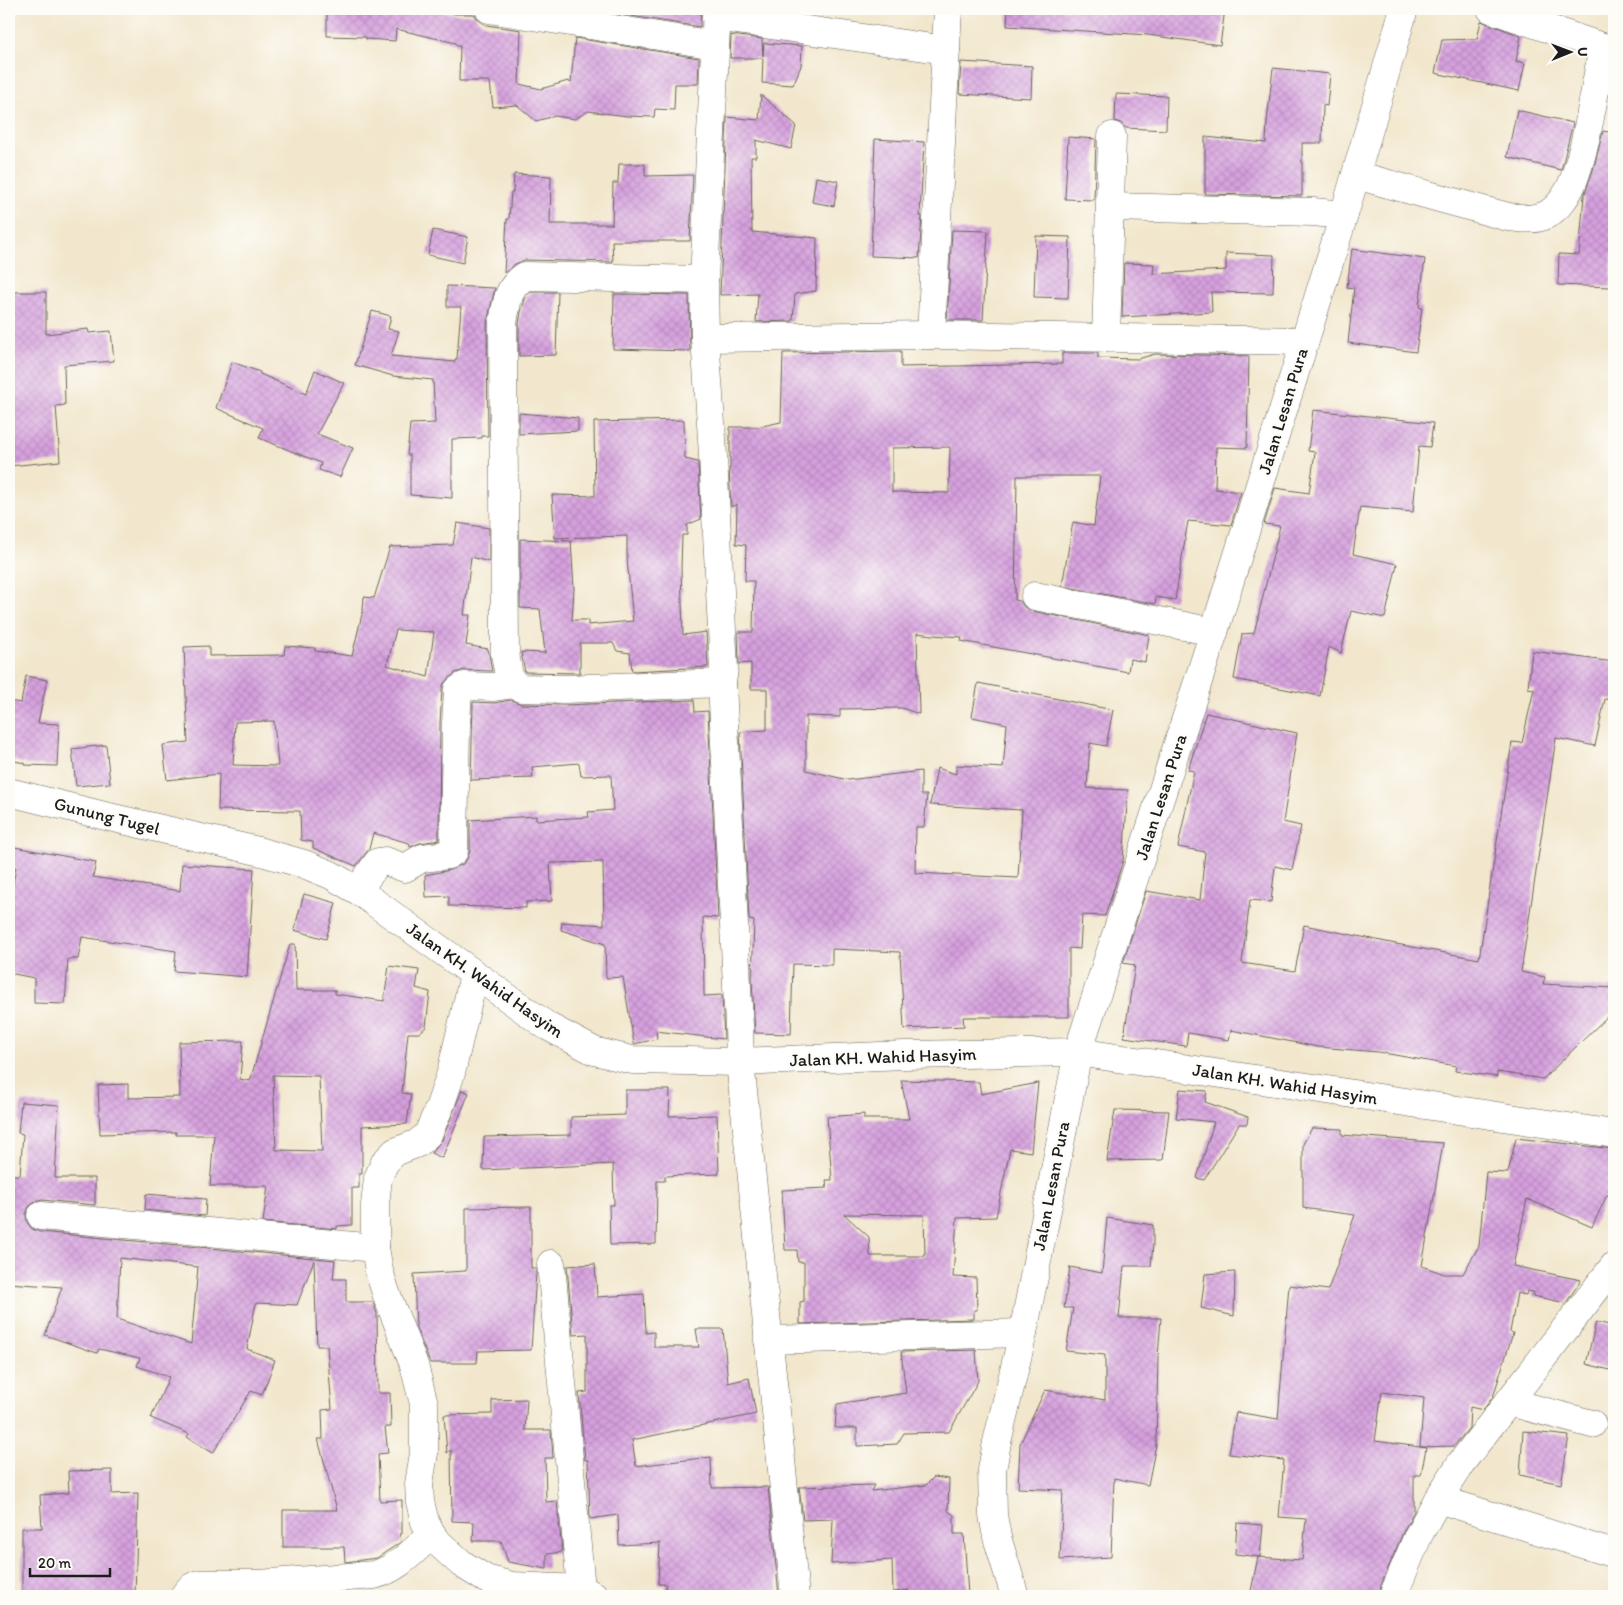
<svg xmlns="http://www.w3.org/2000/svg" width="1623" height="1605" font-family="Itim,sans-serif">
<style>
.building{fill:url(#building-cross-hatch);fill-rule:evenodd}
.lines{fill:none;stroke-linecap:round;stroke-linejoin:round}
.minor-casing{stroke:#67635a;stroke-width:29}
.major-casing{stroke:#67635a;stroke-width:29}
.minor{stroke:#fff;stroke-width:28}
.major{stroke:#fff;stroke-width:28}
.labels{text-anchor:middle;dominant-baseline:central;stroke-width:5;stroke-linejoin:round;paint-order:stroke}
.street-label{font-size:18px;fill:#1c1c1c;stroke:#fdfcf7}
</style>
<defs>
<pattern id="building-cross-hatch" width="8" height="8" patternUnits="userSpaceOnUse" patternTransform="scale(1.25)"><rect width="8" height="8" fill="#d6a0de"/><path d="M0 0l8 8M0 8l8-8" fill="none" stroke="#b789be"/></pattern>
</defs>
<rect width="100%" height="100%" fill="#fdfcf7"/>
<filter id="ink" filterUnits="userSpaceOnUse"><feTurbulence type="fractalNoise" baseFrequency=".02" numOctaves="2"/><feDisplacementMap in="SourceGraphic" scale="10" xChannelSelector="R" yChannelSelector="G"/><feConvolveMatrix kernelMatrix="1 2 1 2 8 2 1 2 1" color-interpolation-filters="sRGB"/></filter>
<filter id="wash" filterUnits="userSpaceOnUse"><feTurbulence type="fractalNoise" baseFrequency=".0096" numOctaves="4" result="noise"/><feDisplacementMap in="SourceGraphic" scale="20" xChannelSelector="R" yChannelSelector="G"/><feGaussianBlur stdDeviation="1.12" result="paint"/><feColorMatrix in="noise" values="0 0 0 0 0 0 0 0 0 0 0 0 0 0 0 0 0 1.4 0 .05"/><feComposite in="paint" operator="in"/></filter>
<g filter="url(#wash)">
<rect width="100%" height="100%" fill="#f2e7cd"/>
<g id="blocks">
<!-- building -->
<g class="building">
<polygon points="327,9 433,9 456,14 474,14 479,21 486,25 521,30 519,84 541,89 568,81 571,83 575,38 699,58 698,84 675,84 674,110 655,109 654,117 627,116 588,111 575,119 555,116 536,121 517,105 493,107 490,82 488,81 459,81 460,46 456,46 456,43 396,29 395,41 366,39 366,37 327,36"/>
<polygon points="587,9 701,9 700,27"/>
<polygon points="1008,9 1225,9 1220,45 1148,35 1007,26"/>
<polygon points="1481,21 1521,36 1516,61 1525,63 1519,91 1435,73 1442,40 1477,39"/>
<polygon points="731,35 762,39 763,56 764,43 802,46 801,66 793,85 762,83 763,58 730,58"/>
<polygon points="961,62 1032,66 1031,98 959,94"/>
<polygon points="1273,68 1330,74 1327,106 1323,105 1322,143 1302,143 1302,196 1205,194 1205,137 1266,143 1267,121"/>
<polygon points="1116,94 1167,96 1166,130 1126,128 1121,123 1115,121"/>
<polygon points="761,95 796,125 791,149 756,140 756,157 751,157 752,232 817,238 816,291 795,294 793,321 756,322 758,294 720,295 727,117 759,120"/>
<polygon points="1517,110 1573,123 1561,170 1507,157"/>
<polygon points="1603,131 1614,133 1614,230 1613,230 1611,287 1558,285 1559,254 1579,255 1584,196 1594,167"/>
<polygon points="1068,137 1096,139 1094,200 1065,199"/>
<polygon points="875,139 924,142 920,216 922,216 919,258 871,256"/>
<polygon points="619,164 645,164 645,176 693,175 690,241 612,241 613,262 525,260 515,264 504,273 507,219 509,219 511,192 513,192 514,174 551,176 550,224 612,224 612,225 613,183 618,183"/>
<polygon points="816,177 838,181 834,206 812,202"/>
<polygon points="433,230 468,237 463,263 428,255"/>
<polygon points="952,230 988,231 983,320 947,320"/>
<polygon points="1036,236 1070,237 1068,298 1034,297"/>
<polygon points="1352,249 1425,259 1419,307 1422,308 1416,352 1348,343 1354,288 1347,287"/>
<polygon points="1226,253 1274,255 1273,293 1211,292 1212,312 1122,317 1124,263 1154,264 1153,274 1226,270"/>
<polygon points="447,286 495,288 487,323 488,436 482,436 482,438 452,439 452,498 410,495 410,455 407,455 410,424 435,423 433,380 393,376 355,365 372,311 391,316 388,329 399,331 391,356 455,362 455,359 457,359 461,307 447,307"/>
<polygon points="12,292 46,292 46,334 88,329 89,333 111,331 114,361 64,365 65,405 56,406 60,461 9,466 9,305 12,305"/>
<polygon points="530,292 558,292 556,355 519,356 519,324 521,312 525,299"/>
<polygon points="614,294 689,295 690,351 613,349"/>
<path d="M 901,351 L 901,367 L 1062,364 L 1062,353 L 1098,353 L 1098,358 L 1138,359 L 1155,354 L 1249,356 L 1247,448 L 1216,447 L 1215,489 L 1241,492 L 1231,525 L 1188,521 L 1175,600 L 1156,597 L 1155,604 L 1062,586 L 1073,522 L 1094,526 L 1100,476 L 1017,476 L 1015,600 L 1020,601 L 1024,607 L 1032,611 L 1149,635 L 1145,662 L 1130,659 L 1128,672 L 961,641 L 962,637 L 932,635 L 917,633 L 919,714 L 902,708 L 840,709 L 840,717 L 806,716 L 806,770 L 848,780 L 921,771 L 921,795 L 927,795 L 924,827 L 916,827 L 915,873 L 1018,878 L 1022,810 L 930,805 L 937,768 L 956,774 L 956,765 L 1003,768 L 1007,724 L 972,717 L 978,683 L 1113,710 L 1106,746 L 1090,743 L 1087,788 L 1128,790 L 1123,861 L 1105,916 L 1082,915 L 1080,949 L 1069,948 L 1069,1017 L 963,1017 L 964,1026 L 904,1029 L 900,952 L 832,949 L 832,965 L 793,964 L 791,1034 L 755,1033 L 752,981 L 754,921 L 749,920 L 740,732 L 767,730 L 767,689 L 751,689 L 751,663 L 739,664 L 738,632 L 753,632 L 754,581 L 745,581 L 746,545 L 736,544 L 737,504 L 731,507 L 729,468 L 730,469 L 730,427 L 758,427 L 781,422 L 783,353 ZM 950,447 L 949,493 L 892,492 L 892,448 Z"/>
<polygon points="232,362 260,372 260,374 306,394 315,370 344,383 317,434 353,448 340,477 319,470 321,463 259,438 263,428 216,408"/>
<polygon points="1313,410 1433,423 1430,447 1419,446 1413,512 1360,507 1353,554 1397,564 1385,618 1351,611 1341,653 1329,647 1320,696 1234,679 1242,634 1254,633 1280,526 1264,524 1275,488 1309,493 1315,452 1308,451"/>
<polygon points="519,413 578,418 578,431 519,434"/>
<polygon points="684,420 685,459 698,462 701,519 687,525 687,535 682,535 681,568 683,635 706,632 708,667 632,671 630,653 617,651 613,643 580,643 580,673 525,672 521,652 545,653 540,609 520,608 520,539 571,541 574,589 572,620 588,620 588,625 633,621 627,559 627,536 555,538 552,495 595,496 594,422"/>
<path d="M 457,523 L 489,528 L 489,562 L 471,557 L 464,615 L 470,615 L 466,645 L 488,649 L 492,671 L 464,670 L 455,673 L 444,683 L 442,689 L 440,723 L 439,840 L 420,843 L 410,847 L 409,843 L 373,833 L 369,849 L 356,866 L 313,848 L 313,842 L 301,840 L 300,811 L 218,810 L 219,774 L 167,780 L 163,745 L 188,742 L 184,647 L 209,646 L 209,656 L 284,655 L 285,646 L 315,648 L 315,651 L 352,656 L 363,610 L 364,597 L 374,598 L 390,547 L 453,545 ZM 396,630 L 434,632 L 428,677 L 387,665 ZM 274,721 L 278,766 L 233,765 L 235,722 Z"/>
<polygon points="1532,651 1614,662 1614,700 1605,699 1595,746 1556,738 1521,972 1545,977 1543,984 1614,988 1614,1010 1543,1079 1497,1072 1497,1077 1455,1071 1456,1066 1378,1052 1318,1047 1231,1030 1229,1040 1188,1033 1186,1046 1124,1037 1135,965 1123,963 1146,891 1200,900 1205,852 1178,847 1194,771 1188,770 1206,713 1297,733 1283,822 1301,826 1292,870 1275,866 1271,902 1250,900 1242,963 1295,971 1304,925 1396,944 1479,959 1512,742 1522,743 1534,689 1528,688"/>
<polygon points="26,676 47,680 38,723 59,724 57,766 25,765 25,763 9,760 9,701 21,703"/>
<polygon points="511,700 521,704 564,705 694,700 695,712 708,711 718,918 703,917 704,996 722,995 724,1039 656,1031 657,1039 634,1044 623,977 606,978 605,944 561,930 562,922 604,925 603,862 550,863 552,901 526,902 526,908 449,906 449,896 426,897 425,875 450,870 463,864 467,859 470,851 470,820 536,816 536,820 589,817 588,812 613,810 611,775 581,776 579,763 532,767 533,778 471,780 473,702 494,703"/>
<polygon points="106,745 110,783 76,786 72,749"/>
<polygon points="9,846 96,862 93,877 180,891 182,864 254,869 247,977 174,971 176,951 82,937 78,959 68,959 65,1004 34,1003 34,978 9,973 9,908 16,867 9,867"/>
<polygon points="304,894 336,903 326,939 294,930"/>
<path d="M 290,944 L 295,944 L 296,990 L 335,990 L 335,994 L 384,1001 L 389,966 L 419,970 L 416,988 L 430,992 L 426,1027 L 419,1033 L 408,1033 L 402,1093 L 411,1094 L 407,1124 L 362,1126 L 362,1174 L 359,1174 L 359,1188 L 352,1188 L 352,1225 L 337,1226 L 337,1229 L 263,1222 L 268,1186 L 210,1186 L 214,1135 L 176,1135 L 176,1132 L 100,1134 L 98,1085 L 128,1084 L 128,1098 L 180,1097 L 179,1042 L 243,1041 L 240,1079 L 250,1081 ZM 273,1075 L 319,1076 L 322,1151 L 276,1150 Z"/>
<path d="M 901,1080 L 979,1082 L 981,1094 L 1038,1083 L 1031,1152 L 1010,1149 L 996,1217 L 957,1218 L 953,1277 L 976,1278 L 977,1310 L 974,1310 L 974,1319 L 800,1324 L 800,1302 L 804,1301 L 804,1262 L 798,1262 L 797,1250 L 785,1250 L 782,1190 L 827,1188 L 826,1180 L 832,1180 L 827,1117 L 864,1114 L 864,1119 L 909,1119 ZM 844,1214 L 924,1215 L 925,1256 L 870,1256 L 869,1237 Z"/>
<polygon points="1180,1089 1207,1091 1205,1102 1248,1117 1247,1124 1239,1124 1204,1180 1197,1178 1214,1122 1176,1118"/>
<polygon points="462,1090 469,1093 442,1158 431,1153 442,1140"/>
<polygon points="625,1090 670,1090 669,1116 717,1115 719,1174 665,1176 665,1181 657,1181 656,1244 610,1245 609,1205 614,1205 613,1164 483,1170 484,1137 571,1135 571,1117 625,1115"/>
<path d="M 21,1102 L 59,1105 L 55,1178 L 95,1178 L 95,1205 L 42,1200 L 35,1202 L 29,1207 L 26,1214 L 27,1222 L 32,1229 L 40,1232 L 335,1260 L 333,1279 L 346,1279 L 346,1302 L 373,1302 L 377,1314 L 378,1393 L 390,1393 L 391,1427 L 385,1427 L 388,1453 L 378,1454 L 380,1501 L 402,1500 L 402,1534 L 400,1534 L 401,1542 L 377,1558 L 345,1562 L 344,1547 L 283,1547 L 283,1510 L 337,1510 L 318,1439 L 323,1439 L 322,1410 L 332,1409 L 327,1346 L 317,1346 L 314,1260 L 297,1305 L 256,1303 L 247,1349 L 275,1360 L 262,1395 L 251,1391 L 213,1453 L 187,1437 L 189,1434 L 151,1418 L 169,1377 L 137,1366 L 140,1358 L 99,1349 L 97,1353 L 45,1335 L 62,1287 L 9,1283 L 9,1175 L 20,1175 L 23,1134 L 18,1133 ZM 120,1258 L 198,1267 L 191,1344 L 117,1319 Z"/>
<polygon points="1115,1110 1169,1111 1163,1160 1107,1161"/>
<path d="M 1312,1128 L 1342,1129 L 1342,1135 L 1443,1143 L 1422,1266 L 1444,1274 L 1463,1274 L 1479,1246 L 1486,1172 L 1508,1173 L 1516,1138 L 1614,1149 L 1614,1195 L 1607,1195 L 1592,1227 L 1527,1199 L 1513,1266 L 1581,1280 L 1566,1303 L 1533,1296 L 1533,1292 L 1527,1291 L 1526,1295 L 1517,1293 L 1510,1332 L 1513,1333 L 1493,1397 L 1483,1410 L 1470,1407 L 1469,1428 L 1454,1446 L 1420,1447 L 1426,1448 L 1421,1475 L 1414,1475 L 1414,1511 L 1404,1530 L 1379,1590 L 1378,1596 L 1250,1596 L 1258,1557 L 1302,1560 L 1306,1519 L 1279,1517 L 1284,1460 L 1229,1454 L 1236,1412 L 1278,1419 L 1289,1285 L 1328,1290 L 1355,1215 L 1303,1208 L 1303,1144 ZM 1382,1392 L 1424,1398 L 1420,1447 L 1375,1441 Z"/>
<polygon points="146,1194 206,1199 205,1216 145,1210"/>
<polygon points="531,1207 531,1268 536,1268 536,1273 531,1350 478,1351 477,1363 430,1363 416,1328 414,1274 466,1271 466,1208"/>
<polygon points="1107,1218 1153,1225 1153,1244 1151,1266 1124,1266 1119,1318 1161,1318 1158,1357 1156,1445 1148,1485 1114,1478 1111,1557 1060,1560 1063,1490 1018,1488 1020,1444 1045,1390 1105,1400 1105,1355 1066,1351 1073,1308 1064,1308 1070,1267 1102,1273"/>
<polygon points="595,1264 597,1297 644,1294 646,1333 654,1332 654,1347 699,1347 696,1329 723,1329 728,1383 749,1378 756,1414 632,1440 636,1466 711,1457 712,1488 768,1487 779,1596 665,1596 666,1584 658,1584 660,1543 619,1545 618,1515 590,1519 588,1460 585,1460 579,1393 587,1392 587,1334 573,1335 567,1266"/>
<polygon points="1235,1272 1234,1316 1201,1308 1205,1274"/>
<polygon points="1596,1322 1614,1326 1614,1371 1586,1364"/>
<polygon points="976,1350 978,1381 949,1432 904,1433 897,1444 857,1446 857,1428 835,1428 837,1404 906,1393 901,1352"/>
<polygon points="527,1399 525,1430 551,1430 553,1458 545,1458 546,1502 557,1501 562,1552 547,1554 547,1569 508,1562 501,1541 473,1541 474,1522 452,1521 451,1450 447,1453 444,1415 492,1414 492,1400"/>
<polygon points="1523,1431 1569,1436 1561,1484 1520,1475"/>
<polygon points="112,1470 112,1494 138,1493 135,1596 22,1596 22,1528 42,1528 40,1495 69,1493 68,1471"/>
<polygon points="934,1477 949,1479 948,1511 954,1515 954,1534 964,1534 968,1596 909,1596 909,1590 893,1592 892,1560 831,1564 833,1519 803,1520 799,1487 874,1485 871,1491 926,1485"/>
<polygon points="1237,1523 1263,1525 1260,1557 1235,1554"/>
</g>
</g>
</g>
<g filter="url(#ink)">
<use href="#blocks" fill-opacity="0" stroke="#67635a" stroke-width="1"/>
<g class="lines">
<defs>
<g id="minor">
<polyline points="489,9 715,45"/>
<polyline points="717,9 704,280 705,338 712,438 724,668 722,683 739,1026 740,1062 795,1596"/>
<polyline points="1491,9 1614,51"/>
<polyline points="716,17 946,50"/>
<path d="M 1356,175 L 1508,217 C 1522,218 1533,221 1546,215 C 1559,208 1569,193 1574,179 C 1589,137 1594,91 1603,47"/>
<polyline points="1111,207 1313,212 1344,215"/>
<path d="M 704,280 L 525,276 C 506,289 507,303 503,323 L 505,654 L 509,676 L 514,684 L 521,688 L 564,689 L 722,683"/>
<polyline points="931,335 948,9"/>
<polyline points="705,338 931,335 1305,341"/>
<polyline points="1106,338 1112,136"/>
<polyline points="1035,596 1214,632"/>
<polyline points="358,890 378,862 385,861 405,868 422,858 448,855 454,851 456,723 458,690 464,686 494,687 514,684"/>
<polyline points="474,975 451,1073 440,1106 428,1134 418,1143 395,1152 385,1162 378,1178 375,1205 375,1248 379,1271 386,1293 414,1365 424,1404 424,1453 419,1484 420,1502 425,1522 434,1539 462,1564 486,1579 512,1586 581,1589 595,1596"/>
<polyline points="41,1216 375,1248"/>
<polyline points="551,1264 581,1589"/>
<polyline points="768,1340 1023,1333"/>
<polyline points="1509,1402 1592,1424"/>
<polyline points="1438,1499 1614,1554"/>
<path d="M 184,1596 C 189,1588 193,1585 202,1584 L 259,1584 L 374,1575 C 398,1569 414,1550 432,1534"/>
<polyline points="1015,1596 997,1537 993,1515 992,1470 997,1442 1023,1333 1078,1052 1214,632 1344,215 1404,9"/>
<polyline points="1393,1596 1418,1536 1438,1499 1461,1463 1614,1266"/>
</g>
<polyline id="major" points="9,792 105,816 258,851 304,864 331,875 360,892 547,1026 594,1051 632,1060 740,1062 905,1055 1078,1052 1614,1134"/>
</defs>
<!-- minor casing -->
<use href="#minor" class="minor-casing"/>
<!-- major casing -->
<use href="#major" class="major-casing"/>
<!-- minor -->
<use href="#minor" class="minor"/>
<!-- major -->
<use href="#major" class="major"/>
</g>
</g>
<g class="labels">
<!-- street labels -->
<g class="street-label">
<text transform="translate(1283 411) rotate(-73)">Jalan Lesan Pura</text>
<text transform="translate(1161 797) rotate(-72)">Jalan Lesan Pura</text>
<text transform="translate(107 816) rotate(14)">Gunung Tugel</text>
<text transform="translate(485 980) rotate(35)">Jalan KH. Wahid Hasyim</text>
<text transform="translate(883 1057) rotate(-2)">Jalan KH. Wahid Hasyim</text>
<text transform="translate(1285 1084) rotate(9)">Jalan KH. Wahid Hasyim</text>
<text transform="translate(1051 1186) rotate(-79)">Jalan Lesan Pura</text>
</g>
</g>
<!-- margin -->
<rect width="1623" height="1605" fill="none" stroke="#fdfcf7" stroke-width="30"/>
<!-- north arrow -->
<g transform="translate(1570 52) rotate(89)" stroke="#fdfcf7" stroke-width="4" paint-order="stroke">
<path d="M0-4L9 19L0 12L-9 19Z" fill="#1c1c1c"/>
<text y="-8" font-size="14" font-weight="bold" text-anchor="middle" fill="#1c1c1c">U</text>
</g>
<!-- scale -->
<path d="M30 1568v8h80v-8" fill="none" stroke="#1c1c1c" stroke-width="2.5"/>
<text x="38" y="1568" font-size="15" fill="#1c1c1c" stroke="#fdfcf7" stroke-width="4" paint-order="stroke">20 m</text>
</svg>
